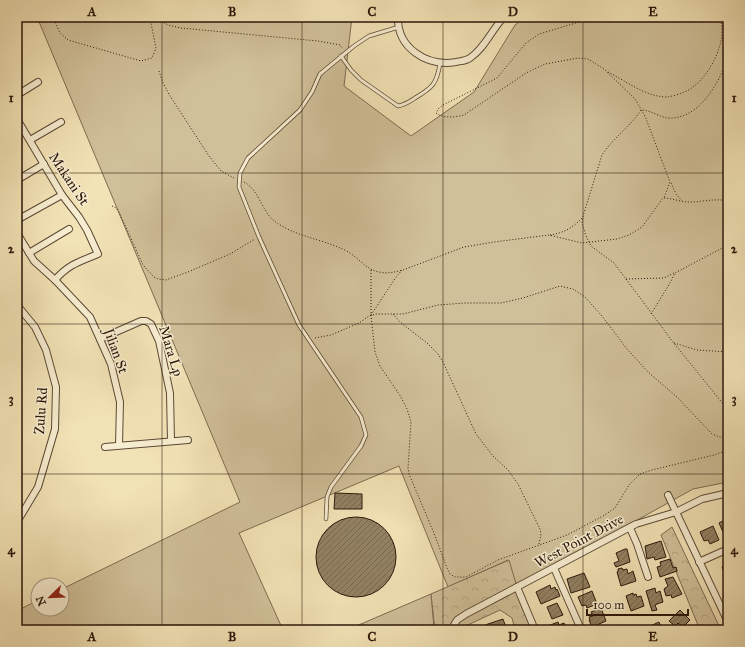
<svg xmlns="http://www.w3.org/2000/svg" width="745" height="647" font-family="'IM FELL Great Primer',serif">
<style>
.green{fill:#d0c099;stroke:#7d6b52}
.park{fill:url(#park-crowns);stroke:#7d6b52}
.building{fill:url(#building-hatch);stroke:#2a160a}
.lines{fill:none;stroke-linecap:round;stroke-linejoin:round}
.service-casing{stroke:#5c4935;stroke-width:4.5}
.minor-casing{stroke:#5c4935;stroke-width:8}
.path{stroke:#2a160a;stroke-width:1;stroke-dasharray:1 2;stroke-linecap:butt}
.service{stroke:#f7edd0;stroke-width:3}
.minor{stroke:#f7edd0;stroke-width:6}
.grid{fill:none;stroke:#2a160a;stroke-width:1;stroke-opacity:0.55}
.labels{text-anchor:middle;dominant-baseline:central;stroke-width:3;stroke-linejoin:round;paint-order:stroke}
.street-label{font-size:14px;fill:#2a160a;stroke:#f7edd0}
.neatline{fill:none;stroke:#2a160a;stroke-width:1.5}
.grid-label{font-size:13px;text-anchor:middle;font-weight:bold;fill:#2a160a}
</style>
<defs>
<pattern id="park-crowns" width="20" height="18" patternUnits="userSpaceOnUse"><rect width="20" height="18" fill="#d0c099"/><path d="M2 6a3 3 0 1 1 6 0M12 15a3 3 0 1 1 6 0" fill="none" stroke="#b3a482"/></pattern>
<pattern id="building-hatch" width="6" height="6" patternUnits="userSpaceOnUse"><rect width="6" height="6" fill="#928163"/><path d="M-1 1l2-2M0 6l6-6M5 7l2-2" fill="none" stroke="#776950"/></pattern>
</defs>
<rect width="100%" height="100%" fill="#f2e3b6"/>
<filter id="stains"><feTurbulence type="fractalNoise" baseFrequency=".005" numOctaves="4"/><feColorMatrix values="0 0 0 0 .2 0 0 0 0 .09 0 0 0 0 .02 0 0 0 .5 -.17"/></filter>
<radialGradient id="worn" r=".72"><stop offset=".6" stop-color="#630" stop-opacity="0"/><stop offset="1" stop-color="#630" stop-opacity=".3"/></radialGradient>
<!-- green -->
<g class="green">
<polygon points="37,17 352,17 344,86 411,136 474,92 515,25 525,17 728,17 728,482 693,489 517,587 508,560 448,587 399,466 239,533 283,630 17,630 17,611 38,600 38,609 62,609 62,589 240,502"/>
<polygon points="431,594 434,628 429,630 347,630"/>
</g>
<!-- park -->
<g class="park">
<polygon points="672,527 721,630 700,630 661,535"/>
<polygon points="509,560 517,587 535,630 515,630 512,618 500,610 457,630 435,630 431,594"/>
</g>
<!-- building -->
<g class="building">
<polygon points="335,493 362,494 362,509 334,509"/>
<circle cx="356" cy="557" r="40"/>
<polygon points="728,518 728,532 727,531 723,532 719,523"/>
<polygon points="713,526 719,540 710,544 708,540 704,541 700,532"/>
<polygon points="661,541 666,557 655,560 654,557 647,559 645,546"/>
<polygon points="625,549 627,549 630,562 616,567 614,563 619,561 616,553"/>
<polygon points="670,559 673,568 676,567 677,571 660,577 657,567 661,566 660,562"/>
<polygon points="728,559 728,575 726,576 722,567 726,565 724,561"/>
<polygon points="622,568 623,570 627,569 628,574 633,571 636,581 621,586 617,572 618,572 618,569"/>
<polygon points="584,573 590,587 571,593 567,579"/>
<polygon points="673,577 682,594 672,598 671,595 666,596 664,589 668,586 665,579"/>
<polygon points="550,585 551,589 555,587 556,590 557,589 560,596 541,604 536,592"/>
<polygon points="655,588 656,593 660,591 663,602 657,604 655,605 657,610 652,611 646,591"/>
<polygon points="592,591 597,604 587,608 586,605 582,606 578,597"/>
<polygon points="633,593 633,595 636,594 637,597 641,596 644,606 631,611 626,596"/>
<polygon points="557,603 563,615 552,619 547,607"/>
<polygon points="601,608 606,621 592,627 589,620 590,620 589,617 593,616 591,612"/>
<polygon points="680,610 690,620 683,627 678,623 675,626 669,621"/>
<polygon points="503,619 507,630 487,630 485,625"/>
<polygon points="558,622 559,625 564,623 567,630 550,630 548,626"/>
<polygon points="659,622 662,630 647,630 646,628"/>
</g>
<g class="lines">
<defs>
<g id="service">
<path d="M 341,56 L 351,70 L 361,80 L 398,106 C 405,105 409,102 415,98 C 432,88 437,84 440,63"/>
<polyline points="326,519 327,497 331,487 361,446 366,435 361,417 299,325 259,237 239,187 240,173 248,158 300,110 312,92 320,74 354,46 369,36 399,27"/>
</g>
<g id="minor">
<path d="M 398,17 C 397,48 427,67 456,62 C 461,61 466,61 470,58 C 485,48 492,29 504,17"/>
<polyline points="17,95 38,82"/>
<path d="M 17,119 L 62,195 L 79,217 L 87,230 L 98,254 C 79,262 69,264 55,280"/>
<polyline points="30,140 61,122"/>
<polyline points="17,180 44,164"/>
<polyline points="17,220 62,195"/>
<polyline points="17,233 34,261 55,280 90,317 111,364 120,402 119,445"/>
<polyline points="29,253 69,229"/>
<polyline points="17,305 35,327 46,350 56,387 55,429 38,487 17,522"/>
<polyline points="100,339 141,321 146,321 151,324 159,341 170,393 171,441"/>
<polyline points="105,447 188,440"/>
<polyline points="668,495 728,622"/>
<polyline points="630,528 637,544 648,577"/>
<polyline points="699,562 728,549"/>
<polyline points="554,568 580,627"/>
<polyline points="517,587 535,630"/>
<polyline points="451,630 457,620 466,614 636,524 676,512 702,499 728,493"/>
</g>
</defs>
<!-- service casing -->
<use href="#service" class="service-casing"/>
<!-- minor casing -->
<use href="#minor" class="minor-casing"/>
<!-- path -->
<g class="path">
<polyline points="53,17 60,33 68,40 141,61 152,58 156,48 150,18"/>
<polyline points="150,17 161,21 168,25 181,28 318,41 340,45 343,49"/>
<path d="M 596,17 L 539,34 L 526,43 L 497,78 L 443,105 L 439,108 L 436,113 C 444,119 455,117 464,115 L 526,73 L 545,64 L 578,58 L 588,59 L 604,69 L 635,99 L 645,116 L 670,182 L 664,198"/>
<polyline points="720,19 728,27"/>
<path d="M 728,57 C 720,82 699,120 668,118 C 659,117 651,110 641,110 C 630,127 613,138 602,155 L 583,216 L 582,223 L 586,236 L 591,246 L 614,263 L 673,342 L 728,410"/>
<polyline points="159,71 163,83 170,96 209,156 221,171 234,178"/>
<path d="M 608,72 C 626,81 646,97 667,97 C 674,96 684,93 690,89 C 709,78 730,38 719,17"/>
<path d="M 244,182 C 259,190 261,209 273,220 C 292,235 316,238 338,247 C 343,249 349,252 354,256 C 362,262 368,270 379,272 C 388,274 395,272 403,270 L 464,247 L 494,242 L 549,235 L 582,243 L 617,239 L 629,235 L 642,227 L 663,198 C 672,198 680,202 689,202 C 702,202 715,198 728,201"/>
<polyline points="671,183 676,194 682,201"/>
<polyline points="112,206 116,208 119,212 143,265 154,277 158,279 166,280 188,272 230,254 255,239"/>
<path d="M 550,235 C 564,233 574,227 583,217"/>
<polyline points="371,270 371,316 375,352 380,366 401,397 407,409 411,422 408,468 409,474 434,533 447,568 450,574 455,577 466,577 498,560 567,535 603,516 615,508 629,485 640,474 652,470 714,455 728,450"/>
<polyline points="626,279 664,278 674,273"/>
<polyline points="393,314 400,322 427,343 438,354 443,362 476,434 493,456 508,470 518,484 540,529 541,534 539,544"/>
<polyline points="651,314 670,283 675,273 728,245"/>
<polyline points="371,315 396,277 402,270"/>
<polyline points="315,338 331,335 359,323 369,316 376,314 403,314 438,305 465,303 501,303 523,298 560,286 573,289 585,297 602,316 627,349 649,373 677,397 712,434 728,440"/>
<polyline points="674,343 697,350 728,352"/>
</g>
<!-- service -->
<use href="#service" class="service"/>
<!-- minor -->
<use href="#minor" class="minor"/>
</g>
<!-- grid -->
<path class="grid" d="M 162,17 L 162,630M 302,17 L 302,630M 443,17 L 443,630M 583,17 L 583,630M 17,173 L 728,173M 17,324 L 728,324M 17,474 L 728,474"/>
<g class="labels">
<!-- street labels -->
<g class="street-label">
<text transform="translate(69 179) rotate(56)">Makani St</text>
<text transform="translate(116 351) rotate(70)">Jilian St</text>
<text transform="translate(171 351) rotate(73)">Mara Lp</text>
<text transform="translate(41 411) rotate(-86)">Zulu Rd</text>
<text transform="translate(579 541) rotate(-28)">West Point Drive</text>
</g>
</g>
<!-- margin -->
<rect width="745" height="647" fill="none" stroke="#f2e3b6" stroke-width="44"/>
<!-- north arrow -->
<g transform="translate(50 597) rotate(247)"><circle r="19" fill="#f7edd0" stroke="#a59781"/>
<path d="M0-3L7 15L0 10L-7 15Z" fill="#8f2418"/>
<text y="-6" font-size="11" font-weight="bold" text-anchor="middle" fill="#2a160a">N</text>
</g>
<!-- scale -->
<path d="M587 609v6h101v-6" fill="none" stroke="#2a160a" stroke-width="2"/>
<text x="593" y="609" font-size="12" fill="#2a160a" stroke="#f7edd0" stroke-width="3" paint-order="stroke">100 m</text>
<rect x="22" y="22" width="701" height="603" class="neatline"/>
<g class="grid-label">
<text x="92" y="16">A</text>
<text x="232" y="16">B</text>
<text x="372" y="16">C</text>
<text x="513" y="16">D</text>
<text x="653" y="16">E</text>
<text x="11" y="102">1</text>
<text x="734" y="102">1</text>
<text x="11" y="253">2</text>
<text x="734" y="253">2</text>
<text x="11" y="403">3</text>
<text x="734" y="403">3</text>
<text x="11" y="554">4</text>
<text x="734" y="554">4</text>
<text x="92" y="641">A</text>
<text x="232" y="641">B</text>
<text x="372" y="641">C</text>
<text x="513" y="641">D</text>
<text x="653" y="641">E</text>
</g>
<rect width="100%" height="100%" filter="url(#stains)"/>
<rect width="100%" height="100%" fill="url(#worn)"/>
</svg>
